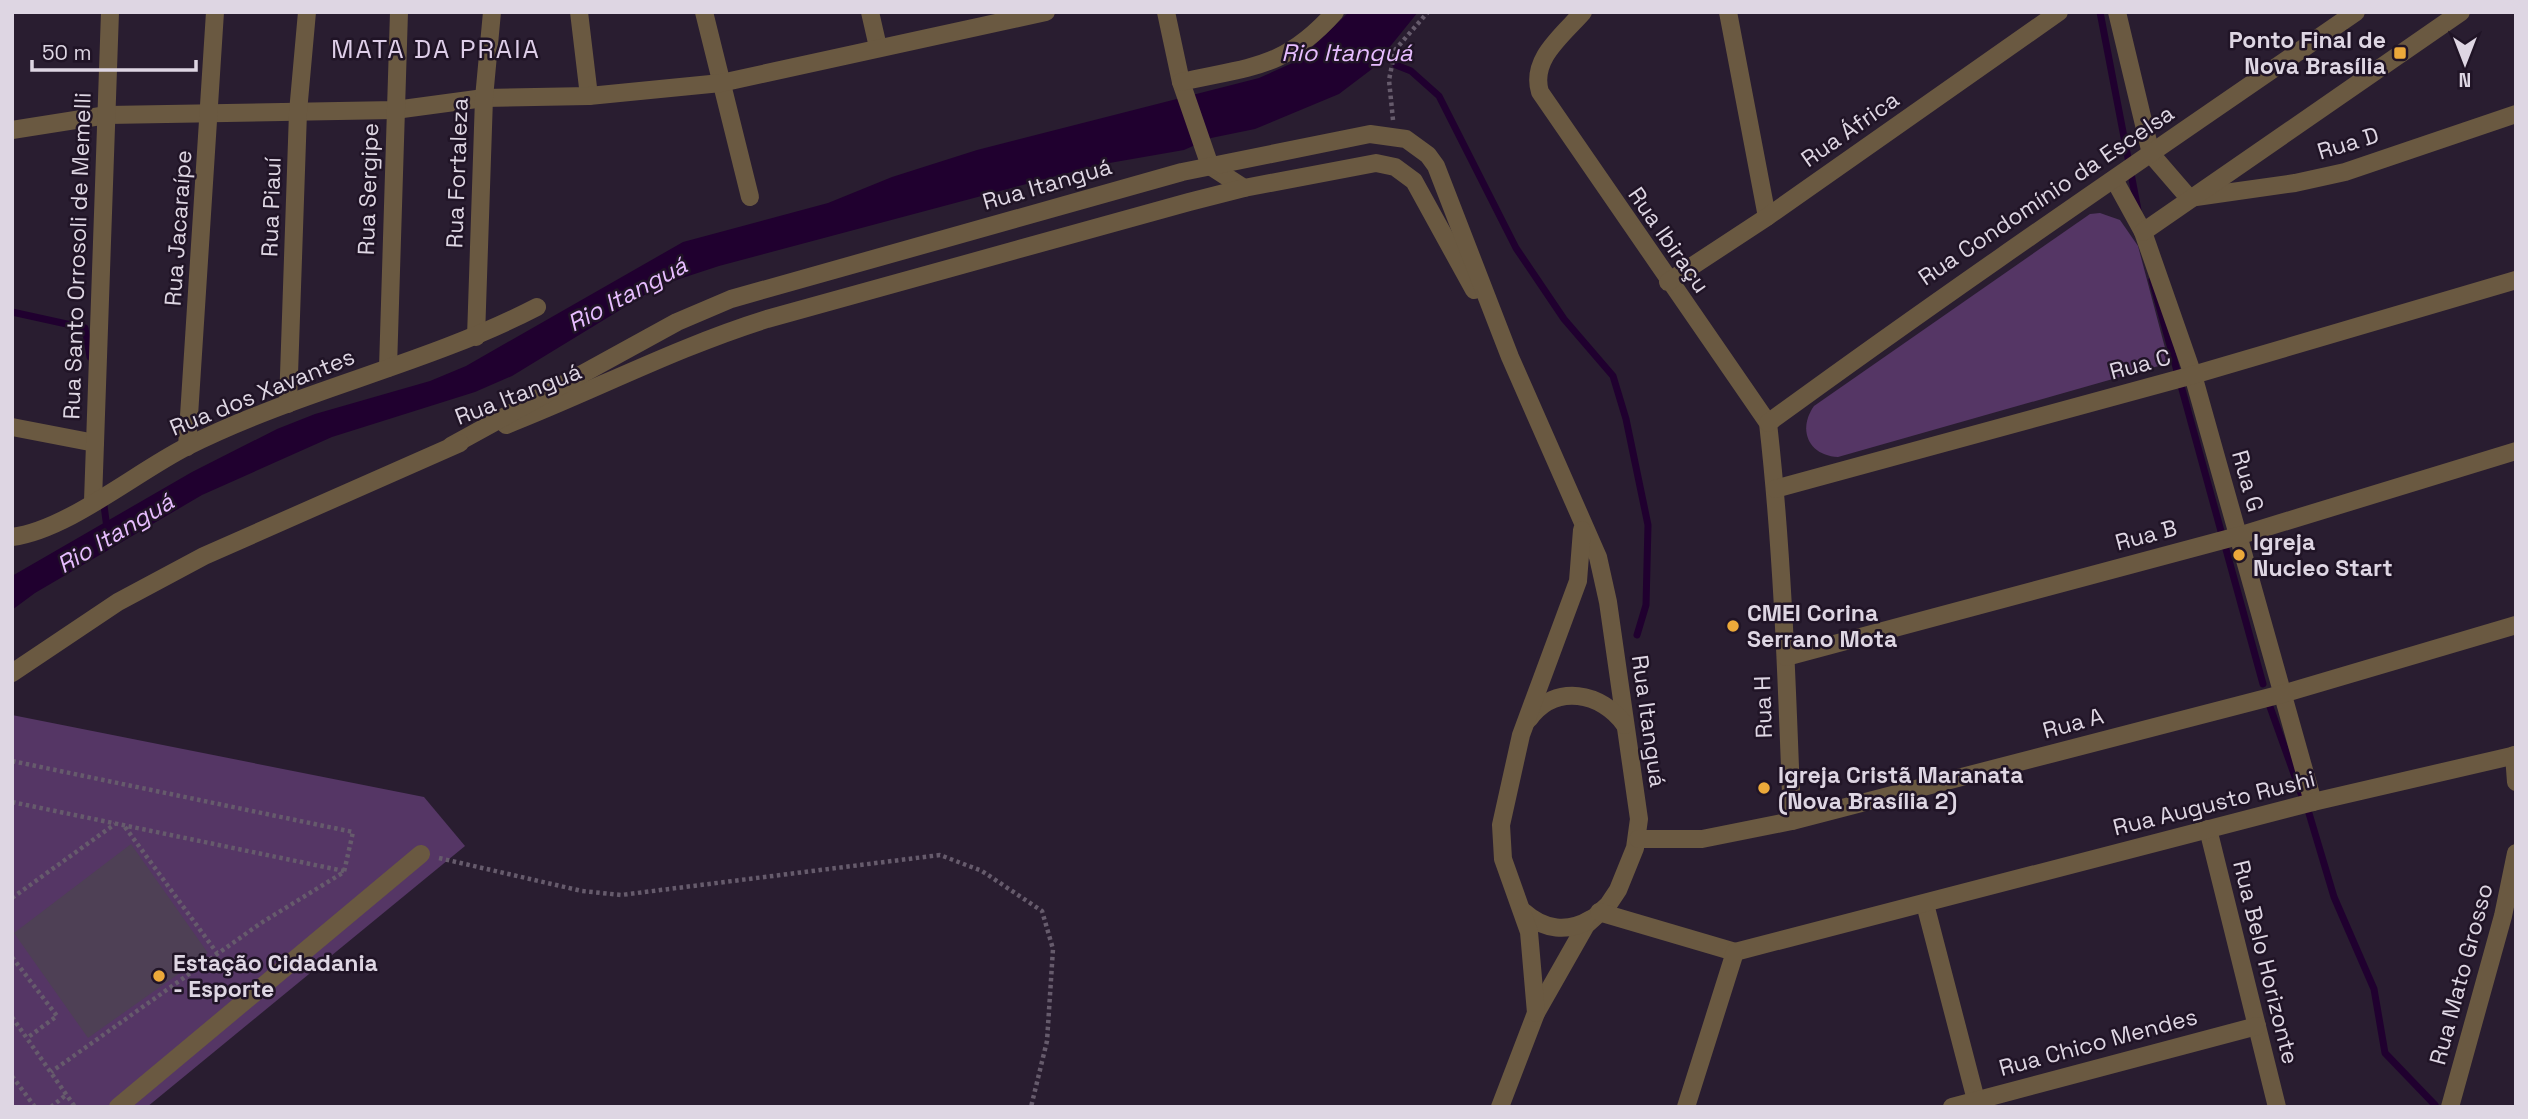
<svg xmlns="http://www.w3.org/2000/svg" width="2528" height="1119" font-family="'Space Grotesk',sans-serif">
<style>
.green{fill:#553665}
.water{fill:#20002f}
.lines{fill:none;stroke-linecap:round;stroke-linejoin:round}
.stream{stroke:#20002f;stroke-width:7}
.building{fill:#4e4055}
.path{stroke:#665b6c;stroke-width:4.5;stroke-dasharray:3.5 3.5;stroke-linecap:butt}
.minor{stroke:#6a5941;stroke-width:18}
.poi-dot{fill:#eca93a;stroke:#201426;stroke-width:2.5}
.labels{text-anchor:middle;dominant-baseline:central;stroke-width:5;stroke-linejoin:round;paint-order:stroke}
.poi-label{font-size:23px;font-weight:bold;fill:#ded6e3;stroke:#201426;text-anchor:start}
.street-label{font-size:23px;fill:#ded6e3;stroke:#201426}
.water-label{font-size:24px;font-style:italic;fill:#e7bdff;stroke:#201426}
.quarter-label{font-size:26px;letter-spacing:2px;fill:#decee8;stroke:#201426}
</style>
<rect width="100%" height="100%" fill="#291d30"/>
<!-- green -->
<g class="green">
<path d="M 2100,213 L 2120,220 L 2138,246 L 2169,363 L 1838,457 C 1809,456 1797,430 1814,406 L 2090,214 Z"/>
<polygon points="12,715 424,797 465,846 147,1107 12,1107"/>
</g>
<!-- water -->
<polygon class="water" points="1349,12 1418,12 1372,69 1339,94 1255,129 1211,138 1184,150 1098,165 719,266 661,285 512,376 475,392 332,437 202,495 35,593 12,610 12,576 192,472 277,429 315,414 430,381 466,366 683,242 828,203 892,177 977,150 1259,78 1299,60"/>
<g class="lines">
<!-- stream -->
<g class="stream">
<polyline points="2100,12 2138,210"/>
<polyline points="1396,65 1411,71 1439,96 1516,248 1564,319 1613,376 1626,419 1648,525 1646,605 1637,635"/>
<polyline points="2152,280 2263,684"/>
<polyline points="12,312 85,328 90,357"/>
<polyline points="103,498 107,528"/>
<polyline points="2269,704 2303,799"/>
<polyline points="2308,810 2334,897 2374,989 2385,1053 2435,1105"/>
</g>
</g>
<!-- building -->
<polygon class="building" points="131,844 208,953 88,1038 14,933"/>
<g class="lines">
<!-- path -->
<g class="path">
<polyline points="1393,120 1389,80 1395,50 1428,12"/>
<polyline points="12,761 353,832 344,872 261,923 51,1072"/>
<polyline points="12,802 344,871"/>
<polyline points="125,827 217,953"/>
<polyline points="439,858 582,891 621,895 940,855 982,871 1042,911 1053,949 1047,1041 1031,1107"/>
<polyline points="12,898 115,824"/>
<polyline points="12,957 57,1016 27,1038"/>
<polyline points="12,1017 75,1107"/>
<polyline points="12,1076 35,1107"/>
<polyline points="51,1107 67,1094"/>
</g>
<!-- minor -->
<g class="minor">
<polyline points="579,12 589,96"/>
<polyline points="704,12 750,197"/>
<polyline points="870,12 878,47"/>
<polyline points="1166,12 1181,82 1210,166 1244,188"/>
<path d="M 1583,12 C 1563,35 1530,59 1540,92 L 1768,423 C 1783,555 1787,689 1792,821"/>
<polyline points="1728,12 1767,217"/>
<polyline points="2117,12 2151,154 2189,198 2295,183 2345,172 2516,114"/>
<path d="M 1181,82 C 1252,66 1284,69 1335,12"/>
<polyline points="12,130 107,115 395,110 484,98 589,96 721,83 1046,12"/>
<polyline points="2115,181 2143,232 2193,375 2313,802"/>
<polyline points="2143,232 2461,12"/>
<polyline points="1668,282 1767,217 2059,12"/>
<polyline points="476,337 484,98 492,12"/>
<polyline points="388,368 399,12"/>
<polyline points="288,404 298,112 307,12"/>
<path d="M 1768,423 C 1961,282 2159,148 2356,12"/>
<path d="M 506,425 C 593,391 677,347 767,319 L 1189,202 L 1244,188 L 1376,163 L 1395,167 L 1414,181 L 1474,290"/>
<polyline points="12,427 95,443"/>
<polyline points="451,446 677,322 731,299 1182,172 1370,134 1406,139 1428,155 1436,166 1510,357 1598,557 1608,602 1639,819 1635,848 1618,890 1608,905 1586,925 1536,1013 1500,1107"/>
<polyline points="187,447 215,12"/>
<polyline points="1775,489 2193,375 2516,280"/>
<polyline points="93,501 110,12"/>
<path d="M 12,537 C 67,530 135,473 186,447 C 299,390 425,365 537,307"/>
<polyline points="1786,657 2238,536 2516,451"/>
<polyline points="12,673 118,602 204,556 460,443"/>
<path d="M 1529,719 C 1555,683 1602,692 1625,725"/>
<polyline points="2514,755 2516,782"/>
<polyline points="2208,829 2277,1107"/>
<polyline points="1638,839 1702,839 1792,821 2282,694 2516,625"/>
<polyline points="1925,904 1976,1100"/>
<path d="M 1524,912 C 1544,930 1568,933 1591,919"/>
<polyline points="1599,912 1735,952"/>
<polyline points="1536,1013 1529,932 1503,859 1501,825 1521,735 1578,581 1582,530"/>
<polyline points="118,1107 421,854"/>
<polyline points="1686,1107 1735,952 2313,802 2516,755"/>
<polyline points="1952,1107 2257,1026"/>
<polyline points="2450,1107 2503,916 2516,853"/>
</g>
</g>
<!-- markers -->
<g class="poi-dot">
<rect x="2393" y="46" width="14" height="14" rx="3.5"/>
<circle cx="2239" cy="555" r="7"/>
<circle cx="1733" cy="626" r="7"/>
<circle cx="1764" cy="788" r="7"/>
<circle cx="159" cy="976" r="7"/>
</g>
<g class="labels">
<!-- poi labels -->
<g class="poi-label">
<text x="2386" y="40" text-anchor="end">Ponto Final de<tspan x="2386" dy="26">Nova Brasília</tspan></text>
<text x="2253" y="542">Igreja<tspan x="2253" dy="26">Nucleo Start</tspan></text>
<text x="1747" y="613">CMEI Corina<tspan x="1747" dy="26">Serrano Mota</tspan></text>
<text x="1778" y="775">Igreja Cristã Maranata<tspan x="1778" dy="26">(Nova Brasília 2)</tspan></text>
<text x="173" y="963">Estação Cidadania<tspan x="173" dy="26">- Esporte</tspan></text>
</g>
<!-- street labels -->
<g class="street-label">
<text transform="translate(1850 129) rotate(-35)">Rua África</text>
<text transform="translate(2348 143) rotate(-17)">Rua D</text>
<text transform="translate(457 173) rotate(-88)">Rua Fortaleza</text>
<text transform="translate(1047 184) rotate(-16)">Rua Itanguá</text>
<text transform="translate(368 189) rotate(-88)">Rua Sergipe</text>
<text transform="translate(2046 195) rotate(-34)">Rua Condomínio da Escelsa</text>
<text transform="translate(271 207) rotate(-88)">Rua Piauí</text>
<text transform="translate(178 228) rotate(-86)">Rua Jacaraípe</text>
<text transform="translate(1669 240) rotate(55)">Rua Ibiraçu</text>
<text transform="translate(77 256) rotate(-88)">Rua Santo Orrosoli de Memelli</text>
<text transform="translate(2140 364) rotate(-15)">Rua C</text>
<text transform="translate(262 392) rotate(-22)">Rua dos Xavantes</text>
<text transform="translate(518 394) rotate(-21)">Rua Itanguá</text>
<text transform="translate(2248 481) rotate(74)">Rua G</text>
<text transform="translate(2146 535) rotate(-15)">Rua B</text>
<text transform="translate(1763 707) rotate(-92)">Rua H</text>
<text transform="translate(1649 721) rotate(82)">Rua Itanguá</text>
<text transform="translate(2073 723) rotate(-15)">Rua A</text>
<text transform="translate(2214 803) rotate(-14)">Rua Augusto Rushi</text>
<text transform="translate(2266 962) rotate(76)">Rua Belo Horizonte</text>
<text transform="translate(2461 974) rotate(-75)">Rua Mato Grosso</text>
<text transform="translate(2098 1042) rotate(-15)">Rua Chico Mendes</text>
</g>
<!-- water labels -->
<g class="water-label">
<text x="1347" y="52">Rio Itanguá</text>
<text transform="translate(627 294) rotate(-28)">Rio Itanguá</text>
<text transform="translate(115 533) rotate(-31)">Rio Itanguá</text>
</g>
<!-- quarter labels -->
<g class="quarter-label">
<text x="436" y="49">MATA DA PRAIA</text>
</g>
</g>
<!-- border -->
<rect width="2528" height="1119" fill="none" stroke="#ded6e3" stroke-width="28"/>
<!-- north arrow -->
<g transform="translate(2465 63) rotate(180)" stroke="#201426" stroke-width="5" paint-order="stroke">
<path d="M0-5L12 26L0 18L-12 26Z" fill="#ded6e3"/>
<text y="-10" font-size="19" font-weight="bold" text-anchor="middle" fill="#ded6e3">N</text>
</g>
<!-- scale -->
<path d="M32 60v10h164v-10" fill="none" stroke="#ded6e3" stroke-width="3.5"/>
<text x="42" y="60" font-size="21" fill="#ded6e3" stroke="#201426" stroke-width="5" paint-order="stroke">50 m</text>
</svg>
